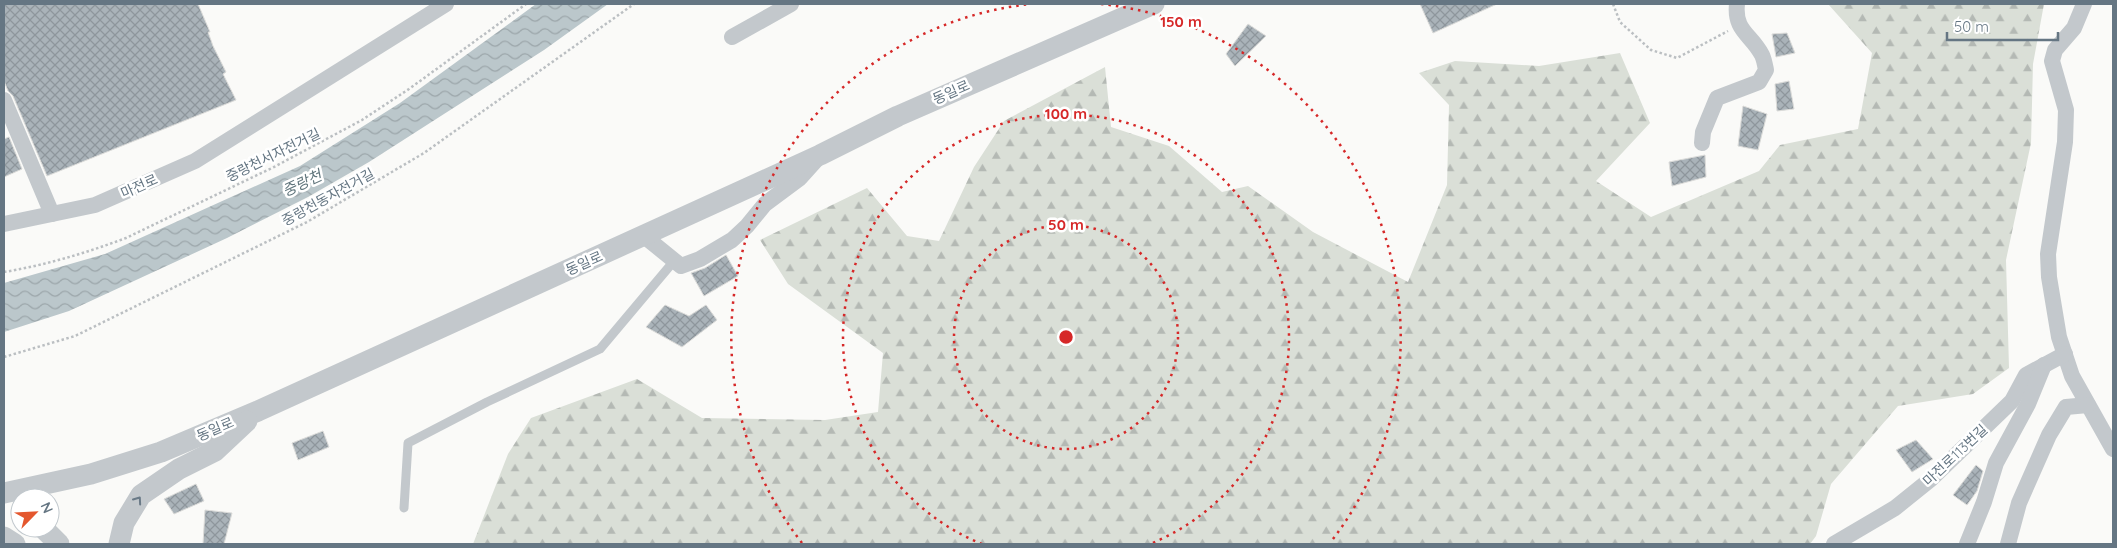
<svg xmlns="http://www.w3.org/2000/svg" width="2117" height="548" font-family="Quicksand,'Noto Sans KR',sans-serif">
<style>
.forest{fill:url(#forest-firs)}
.water{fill:url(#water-waves)}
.building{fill:url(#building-cross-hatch);stroke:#dcdcda}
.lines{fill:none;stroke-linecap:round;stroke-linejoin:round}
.path{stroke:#bbbfc2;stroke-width:2.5;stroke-dasharray:2.5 2.5;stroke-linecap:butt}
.service{stroke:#c3c8cc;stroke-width:9}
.minor{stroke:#c3c8cc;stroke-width:16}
.tertiary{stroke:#c3c8cc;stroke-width:21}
.oneway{stroke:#6a7a87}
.ring{fill:none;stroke:#d62828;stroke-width:2.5;stroke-dasharray:2.5 5}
.labels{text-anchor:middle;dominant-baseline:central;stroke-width:5;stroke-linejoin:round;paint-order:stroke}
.street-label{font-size:14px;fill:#657683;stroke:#fff}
.water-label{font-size:15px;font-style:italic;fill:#60757c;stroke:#fff}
.centre{fill:#d62828;stroke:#fff;stroke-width:2.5}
.ring-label{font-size:15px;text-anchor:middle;font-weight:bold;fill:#d62828;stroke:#fff;stroke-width:5;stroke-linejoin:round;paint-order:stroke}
</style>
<defs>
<pattern id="forest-firs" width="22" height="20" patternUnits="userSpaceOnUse" patternTransform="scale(1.25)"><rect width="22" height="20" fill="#dadfd7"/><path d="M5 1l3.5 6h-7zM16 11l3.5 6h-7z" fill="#b4b9b4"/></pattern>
<pattern id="water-waves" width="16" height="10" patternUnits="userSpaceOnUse" patternTransform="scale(1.25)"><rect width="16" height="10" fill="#bbc7cb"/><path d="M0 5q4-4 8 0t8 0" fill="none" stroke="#9ca6aa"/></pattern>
<pattern id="building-cross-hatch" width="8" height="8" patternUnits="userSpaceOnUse" patternTransform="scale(1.25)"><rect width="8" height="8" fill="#aab3b9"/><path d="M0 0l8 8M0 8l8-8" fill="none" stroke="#8e969c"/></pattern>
</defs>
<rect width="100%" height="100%" fill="#fafaf8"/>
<!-- forest -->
<polygon class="forest" points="1828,4 2044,4 2033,64 2031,143 2006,260 2009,368 1973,394 1898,406 1831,484 1816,536 1810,544 473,544 508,454 531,418 637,379 702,418 825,420 878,412 883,353 788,284 760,240 867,188 907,236 939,241 974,167 1004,121 1105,67 1111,127 1169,146 1222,192 1248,186 1313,232 1408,282 1447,185 1449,105 1419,73 1455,61 1539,66 1620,53 1650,123 1596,181 1651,217 1759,171 1780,145 1858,129 1872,53"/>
<!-- water -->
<polygon class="water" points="536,4 608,4 544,50 369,162 308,197 227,238 69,311 4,332 4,283 105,254 300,166 400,103"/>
<!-- building -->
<g class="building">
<polygon points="4,4 198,4 210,32 208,32 213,46 226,72 223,74 236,100 47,176 13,96 8,91 4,81"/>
<polygon points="1420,4 1497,4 1433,33"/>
<polygon points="1248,24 1266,36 1235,66 1226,54"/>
<polygon points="1787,33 1795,53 1776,57 1772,34"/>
<polygon points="1789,81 1794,109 1777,111 1775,84"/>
<polygon points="1743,106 1767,114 1758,150 1738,146"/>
<polygon points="9,137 22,169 4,177 4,139"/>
<polygon points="1705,155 1706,177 1672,186 1669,162"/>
<polygon points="726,255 738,276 704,296 691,273 705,268"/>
<polygon points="665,305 689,316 706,305 717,320 682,347 646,327"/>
<polygon points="323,431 329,447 298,460 292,443"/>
<polygon points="1916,440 1933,459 1912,472 1896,450"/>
<polygon points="1976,465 1983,471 1977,491 1967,505 1953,495"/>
<polygon points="196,484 204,501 174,514 164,499"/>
<polygon points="205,510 232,513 224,544 203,544"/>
</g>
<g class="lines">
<!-- path -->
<g class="path">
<polyline points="1613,4 1620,22 1651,50 1677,58 1728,31"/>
<path d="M 4,272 C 46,265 86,253 126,238 L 274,167 L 362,120 L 409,89 L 526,4"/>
<polyline points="4,357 75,336 307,222 424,153 634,4"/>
</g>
<!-- service -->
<polyline class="service" points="404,508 408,443 487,402 600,349 674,261"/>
<!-- minor -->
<g class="minor">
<polyline points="2084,4 2074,28 2055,50 2052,61 2066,110 2065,142 2048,254 2049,277 2059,337 2072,376 2113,449"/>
<polyline points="732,37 791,4"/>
<polyline points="4,100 52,214"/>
<path d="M 1702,143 L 1703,132 L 1717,98 L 1759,82 L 1766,70 C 1765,65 1764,59 1762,55 C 1751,34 1734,31 1737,4"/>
<polyline points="4,224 95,205 195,161 446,4"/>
<polyline points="644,236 681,266 700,259 732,240 747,226 765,204 800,178 818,158"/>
<polyline points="1834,544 1895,508 1931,479 2012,401 2026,375 2065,354"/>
<polyline points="1967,544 1984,502 1996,463 2028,404 2044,365"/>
<polyline points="2008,544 2019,503 2049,435 2066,407 2088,405"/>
</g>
<!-- tertiary -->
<g class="tertiary">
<polyline points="4,493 91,474 161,452 258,411 820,155 898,116 1154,4"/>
<polyline points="43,528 59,544"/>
<polyline points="4,537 15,544"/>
<polyline points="119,544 124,523 141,495 179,469 215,451 247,421"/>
</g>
</g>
<!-- one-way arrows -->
<defs><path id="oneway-chevron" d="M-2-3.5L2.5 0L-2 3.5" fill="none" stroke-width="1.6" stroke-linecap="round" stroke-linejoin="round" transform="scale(1.25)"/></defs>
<use class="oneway" href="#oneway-chevron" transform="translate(138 500) rotate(-55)"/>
<!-- distance rings -->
<g class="ring">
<circle cx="1066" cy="337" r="112"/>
<path d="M982 544A223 223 0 1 1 1150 544"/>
<path d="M802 543A335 335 0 0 1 1031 4M1101 4A335 335 0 0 1 1330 543"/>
</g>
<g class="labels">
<!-- street labels -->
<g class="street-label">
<text transform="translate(951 92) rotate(-24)">동일로</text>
<text transform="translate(273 155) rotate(-26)">중랑천서자전거길</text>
<text transform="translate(139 186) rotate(-24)">마전로</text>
<text transform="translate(328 197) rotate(-29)">중랑천동자전거길</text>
<text transform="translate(584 263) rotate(-24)">동일로</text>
<text transform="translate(215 429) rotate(-23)">동일로</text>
<text transform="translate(1955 455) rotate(-43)">마전로113번길</text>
</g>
<!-- water labels -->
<g class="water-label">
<text transform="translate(302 183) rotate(-25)">중랑천</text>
</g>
</g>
<circle cx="1066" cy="337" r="8" class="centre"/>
<g class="ring-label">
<text x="1181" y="27">150 m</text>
<text x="1066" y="119">100 m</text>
<text x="1066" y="230">50 m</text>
</g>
<!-- border -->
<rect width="2117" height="548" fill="none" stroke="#657683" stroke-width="10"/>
<!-- north arrow -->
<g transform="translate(35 513) rotate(66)"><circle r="24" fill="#ffffff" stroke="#c1c8cd"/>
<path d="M0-4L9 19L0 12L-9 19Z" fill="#e4572e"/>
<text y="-8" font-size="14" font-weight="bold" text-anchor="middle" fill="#657683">N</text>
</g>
<!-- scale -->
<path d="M1947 32v8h111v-8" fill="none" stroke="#657683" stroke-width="2.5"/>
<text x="1954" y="32" font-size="15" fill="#657683" stroke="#ffffff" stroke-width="4" paint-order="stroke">50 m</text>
</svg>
